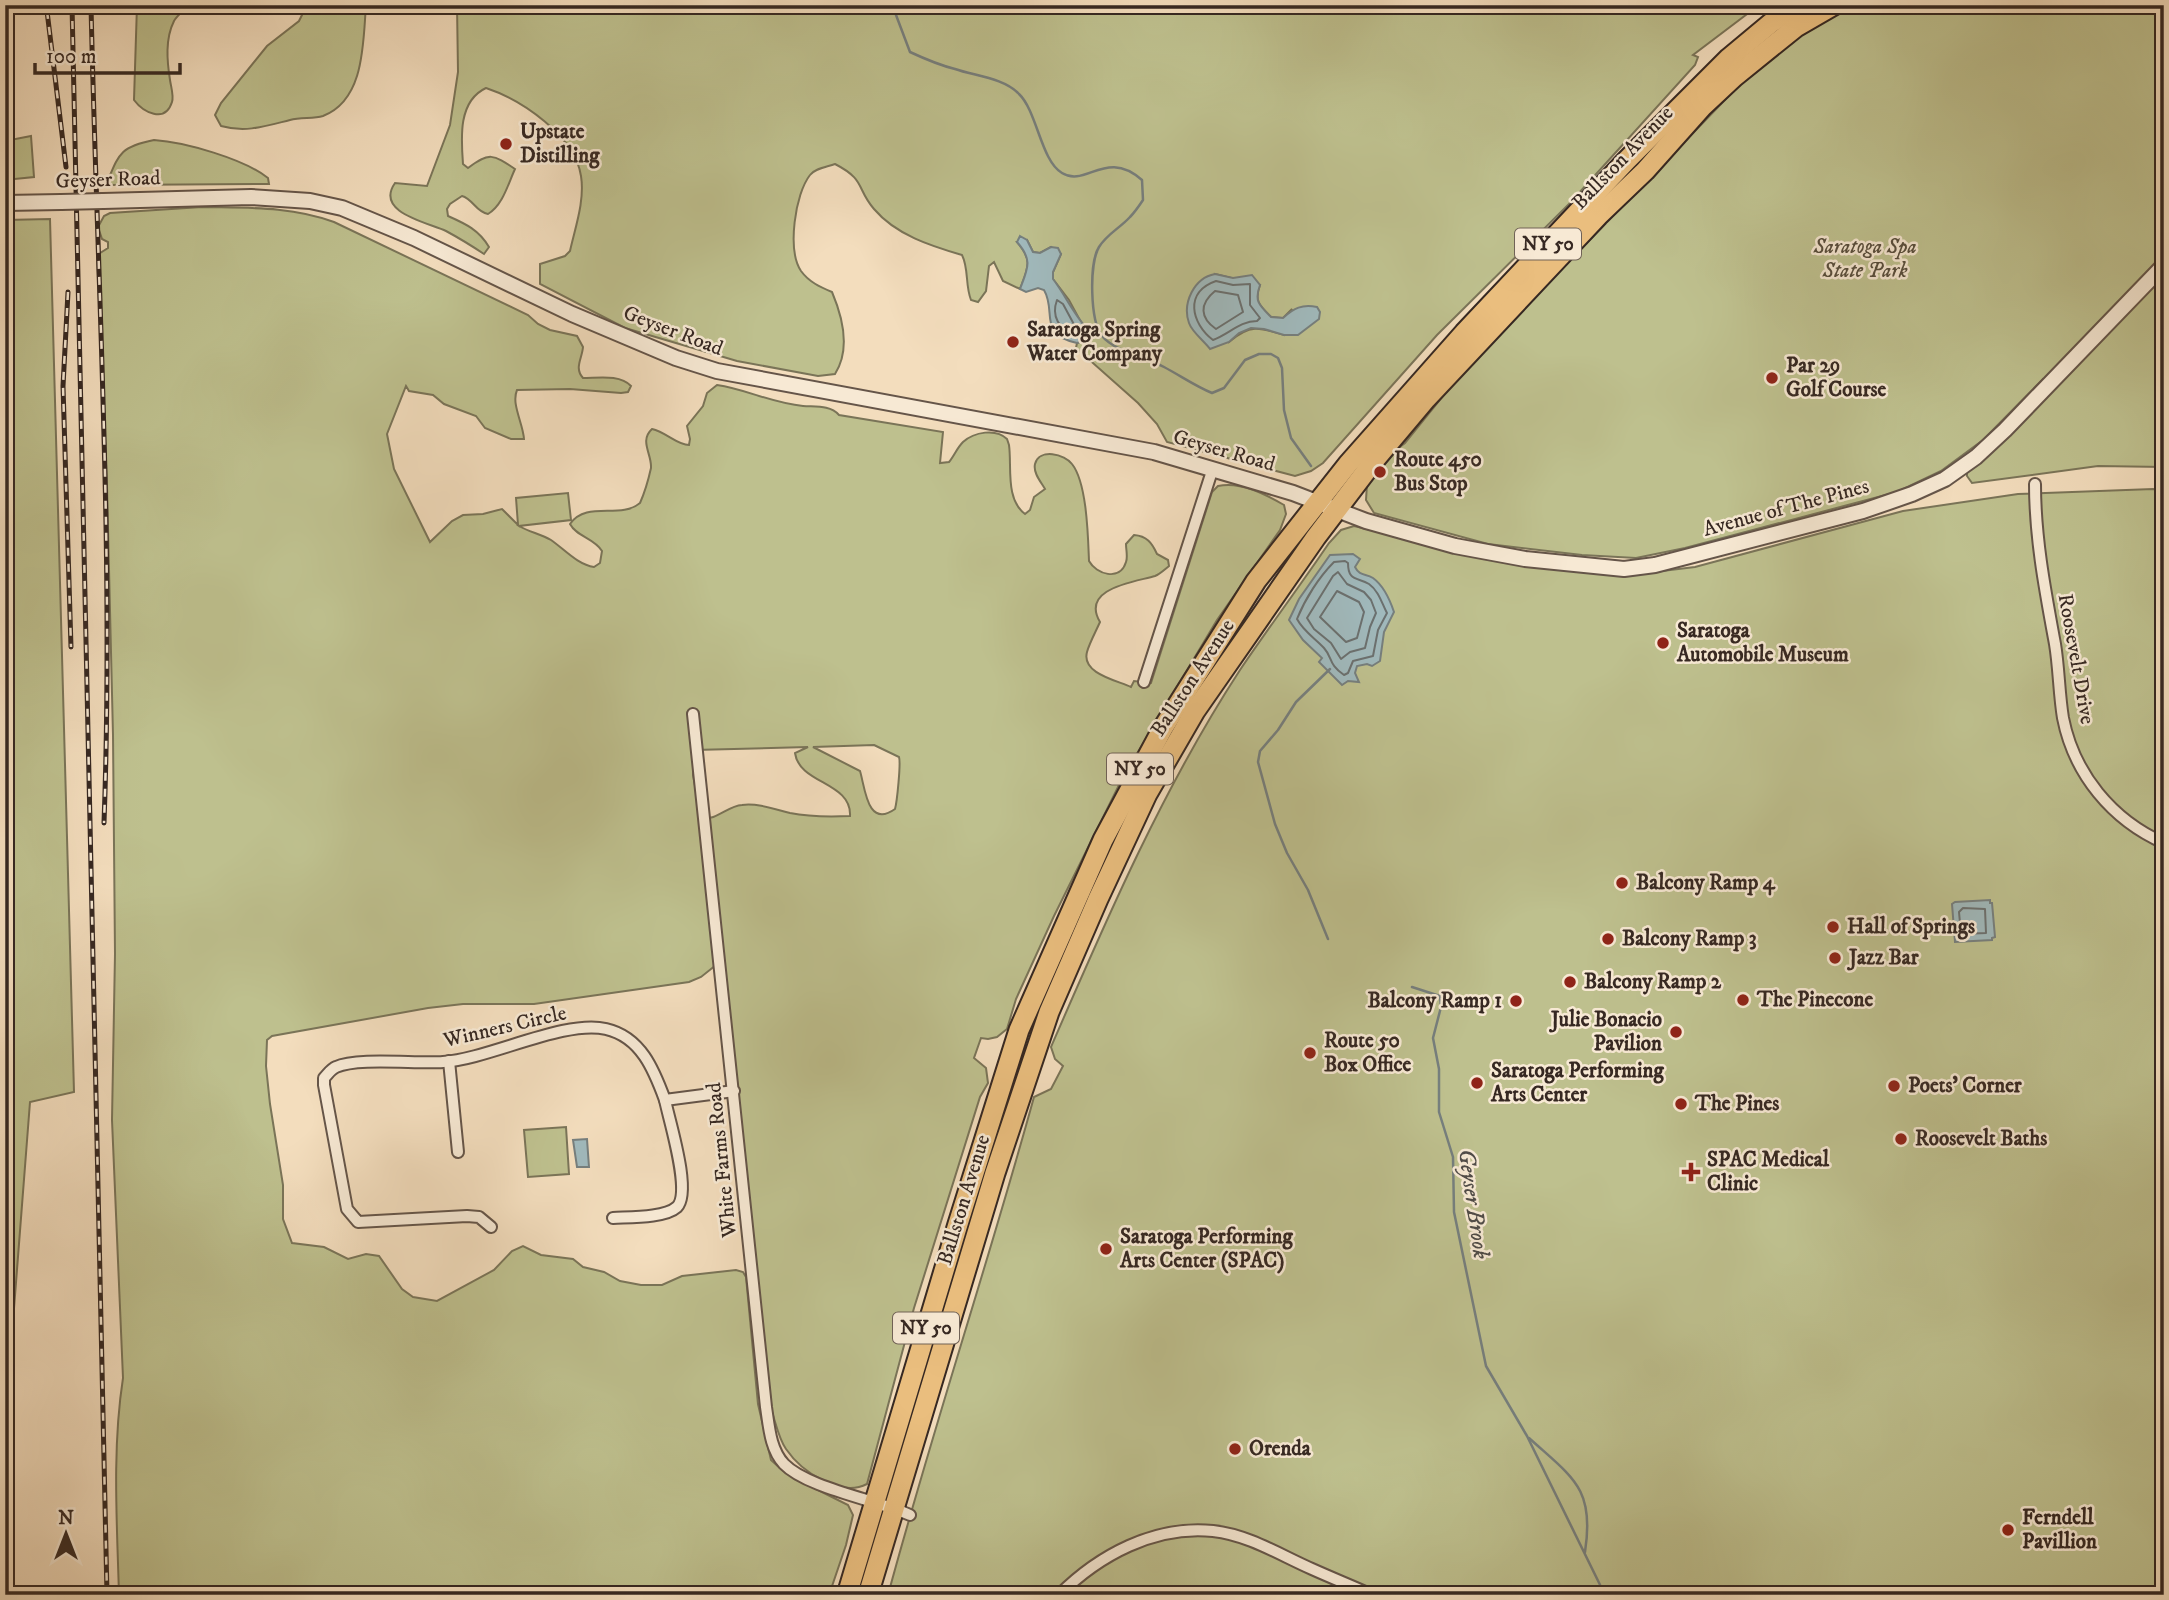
<svg xmlns="http://www.w3.org/2000/svg" width="2169" height="1600" font-family="'IM FELL DW Pica',serif">
<style>
.green{fill:#bec08e;stroke:#7a7458;stroke-width:2;fill-rule:evenodd}
.water{fill:#a0b9bc;stroke:#767f7e;stroke-width:2}
.lines{fill:none;stroke-linecap:round;stroke-linejoin:round}
.shore{stroke:#6b706f;stroke-width:2}
.stream{stroke:#767f7e;stroke-width:2.5}
.minor-casing{stroke:#655549;stroke-width:14}
.tertiary-casing{stroke:#655549;stroke-width:18}
.trunk-casing{stroke:#362822;stroke-width:23}
.minor{stroke:#f7e9d4;stroke-width:10}
.tertiary{stroke:#f7e9d4;stroke-width:14}
.trunk{stroke:#eabe7e;stroke-width:19}
.rail-casing{stroke:#362822;stroke-width:5}
.rail{stroke:#f7e9d4;stroke-width:2.5;stroke-dasharray:8;stroke-linecap:butt}
.tertiary-bridge-casing{stroke:#655549;stroke-width:18;stroke-linecap:butt}
.tertiary-bridge{stroke:#f7e9d4;stroke-width:14}
.poi-dot{fill:#8f2418;stroke:#f7e9d4;stroke-width:2.5}
.labels{text-anchor:middle;dominant-baseline:central;stroke-width:5;stroke-linejoin:round;paint-order:stroke}
.shield{fill:#f7e9d4;stroke:#706257;stroke-width:2}
.shield-label{font-size:19px;font-weight:bold;fill:#362822}
.poi-label{font-size:21px;font-weight:bold;fill:#362822;stroke:#f7e9d4;text-anchor:start}
.street-label{font-size:21px;fill:#362822;stroke:#f7e9d4}
.park-label{font-size:21px;font-style:italic;fill:#584e3d;stroke:#f7e9d4}
.water-label{font-size:23px;font-style:italic;fill:#504c48;stroke:#f7e9d4}
</style>
<rect width="100%" height="100%" fill="#f3ddbd"/>
<filter id="stains"><feTurbulence type="fractalNoise" baseFrequency=".00286" numOctaves="4"/><feColorMatrix values="0 0 0 0 .2 0 0 0 0 .09 0 0 0 0 .02 0 0 0 .5 -.17"/></filter>
<radialGradient id="worn" r=".72"><stop offset=".6" stop-color="#630" stop-opacity="0"/><stop offset="1" stop-color="#630" stop-opacity=".3"/></radialGradient>
<!-- green -->
<g class="green">
<path d="M 137,5 L 189,5 C 185,10 177,15 174,21 C 165,39 167,61 170,80 C 171,87 174,96 172,102 C 165,124 143,112 134,100 Z"/>
<path d="M 310,5 L 366,5 C 363,42 365,100 323,116 C 313,119 301,117 290,120 C 266,126 246,133 221,126 L 215,115 L 221,103 L 267,46 L 299,21 L 305,9 Z"/>
<path d="M 457,5 L 1759,5 L 1693,55 L 1698,57 L 1695,65 L 1569,204 L 1437,335 L 1323,463 L 1311,471 L 1295,476 L 1167,442 L 1157,424 L 1138,403 L 1076,348 L 1077,343 L 1090,339 L 1069,300 L 1053,279 L 1053,272 L 1061,254 L 1051,247 L 1040,253 L 1033,252 L 1027,240 L 1017,242 C 1033,260 1028,268 1020,289 L 1003,281 L 994,262 L 989,266 L 986,291 L 978,302 L 971,300 C 965,285 969,269 962,255 C 931,246 896,235 874,209 C 856,188 866,180 835,164 C 827,167 815,168 810,175 C 795,194 787,250 801,271 C 809,282 820,287 832,292 C 843,318 851,349 835,374 L 818,376 L 737,361 L 625,328 L 540,284 L 540,264 L 565,256 L 570,251 C 575,228 585,201 581,176 C 575,136 522,100 486,88 C 458,101 461,138 463,164 L 468,168 C 489,152 493,154 515,169 C 508,184 503,205 488,214 C 476,212 473,199 462,196 L 450,204 L 447,209 L 448,216 C 466,224 479,230 489,247 L 484,254 C 472,246 459,238 446,231 C 430,223 374,213 395,183 L 427,186 L 450,125 L 458,72 ZM 1215,274 L 1260,285 C 1254,301 1259,305 1271,317 L 1283,318 L 1292,309 L 1284,335 C 1259,327 1250,324 1229,342 Z"/>
<polygon points="1850,5 2164,5 2164,467 2098,466 1972,483 1967,476 1967,472 2054,386 2043,379 1983,440 1941,471 1897,492 1685,548 1636,558 1582,555 1488,544 1374,513 1366,500 1367,484 1392,453 1405,443 1451,386 1503,330 1749,75 1795,37"/>
<polygon points="31,136 34,177 5,180 5,141"/>
<path d="M 154,140 C 185,142 244,159 268,178 L 269,184 L 106,185 C 119,154 119,147 154,140 Z"/>
<path d="M 202,207 C 247,208 291,206 334,222 L 528,315 L 538,324 L 550,330 L 577,336 L 583,347 C 582,359 574,368 583,378 C 598,378 620,374 631,386 L 628,392 L 621,393 L 570,389 L 517,390 C 511,404 523,423 524,439 L 511,439 L 485,428 L 476,416 L 444,404 L 433,395 L 409,391 L 406,386 L 387,434 L 394,469 L 430,542 L 452,521 L 463,515 L 483,514 L 502,509 L 518,525 L 516,498 L 568,493 L 571,520 L 519,526 C 529,532 541,534 551,540 C 564,549 578,565 594,567 L 600,563 L 602,551 C 594,538 577,537 570,524 C 587,500 620,520 640,503 C 644,494 649,477 651,468 C 652,454 639,441 652,429 C 666,432 677,445 689,445 L 690,439 L 687,426 L 703,406 L 707,393 L 717,385 C 746,389 771,403 803,406 C 816,407 830,405 839,415 L 943,432 L 940,463 L 949,462 C 954,456 957,448 963,442 C 974,432 996,428 1007,439 L 1009,445 C 1012,466 1005,499 1025,514 L 1030,510 L 1034,497 L 1045,489 C 1041,482 1033,473 1035,464 C 1039,448 1065,454 1072,464 C 1087,483 1088,536 1089,561 C 1096,574 1120,582 1126,562 C 1128,557 1126,550 1126,544 L 1134,535 C 1147,536 1152,543 1157,554 L 1168,560 L 1169,566 C 1164,570 1160,574 1155,576 C 1135,582 1080,588 1100,622 C 1096,631 1089,644 1087,652 C 1081,674 1119,681 1131,687 L 1134,681 L 1151,683 L 1212,492 L 1218,486 C 1240,481 1265,494 1284,505 L 1286,514 L 1280,530 L 1217,620 L 1123,777 L 1054,916 L 1016,999 L 1007,1029 L 997,1037 L 988,1039 L 981,1038 L 974,1058 L 986,1068 L 988,1083 L 980,1097 L 914,1308 L 867,1484 C 840,1498 801,1471 786,1449 C 779,1439 776,1424 772,1412 L 731,1042 L 732,1035 L 724,980 L 716,965 L 701,977 L 689,982 L 534,1004 L 463,1004 L 428,1008 L 272,1036 L 267,1040 L 266,1066 L 270,1104 L 283,1185 L 283,1219 L 292,1243 L 324,1247 L 348,1259 L 366,1254 L 379,1256 L 402,1289 L 413,1297 L 437,1301 L 494,1270 L 512,1251 L 523,1246 L 541,1255 L 573,1259 L 583,1267 L 604,1272 L 620,1281 L 641,1285 L 662,1285 L 682,1276 L 736,1270 L 743,1272 L 746,1277 L 758,1404 L 771,1460 L 782,1470 L 804,1483 L 848,1505 L 853,1515 L 846,1545 L 829,1595 L 119,1595 C 117,1523 112,1449 123,1378 L 112,1120 L 115,954 L 113,735 L 107,486 L 97,255 L 108,248 L 108,242 L 102,239 L 98,227 L 104,216 L 110,213 ZM 874,745 L 899,757 C 901,763 897,802 895,809 C 867,829 865,787 860,771 L 813,747 ZM 808,747 L 795,753 C 799,784 852,782 850,816 C 829,817 810,817 790,813 C 774,809 758,803 742,805 C 727,806 717,821 701,818 L 693,775 L 694,750 Z"/>
<polygon points="50,219 74,1092 30,1102 12,1334 5,1335 5,220"/>
<path d="M 2153,489 L 2164,491 L 2164,1595 L 888,1595 C 933,1428 988,1264 1034,1097 L 1051,1089 L 1063,1066 L 1055,1059 L 1051,1047 C 1107,918 1163,788 1240,670 C 1269,627 1300,586 1329,543 L 1341,530 L 1354,526 L 1486,557 L 1629,575 L 1695,567 L 1903,511 L 2018,494 Z"/>
<polygon points="566,1127 569,1174 528,1177 524,1130"/>
</g>
<!-- water -->
<g class="water">
<path d="M 1020,236 L 1027,240 L 1033,252 L 1040,253 L 1051,247 L 1058,248 L 1061,254 L 1053,272 L 1053,279 C 1066,296 1076,319 1091,333 L 1090,339 L 1077,343 C 1037,334 1057,312 1044,290 L 1038,288 L 1026,292 L 1020,289 C 1028,268 1033,260 1017,242 Z"/>
<path d="M 1215,274 L 1233,278 L 1252,275 L 1260,285 C 1254,301 1259,305 1271,317 L 1283,318 C 1294,308 1302,304 1317,307 L 1320,312 L 1319,319 L 1298,335 L 1284,335 L 1264,329 L 1251,328 L 1239,333 L 1229,342 L 1210,349 C 1204,341 1192,332 1189,323 C 1182,303 1194,278 1215,274 Z"/>
<path d="M 1353,554 L 1360,559 L 1355,567 C 1360,577 1366,573 1373,578 C 1384,586 1390,600 1394,612 L 1384,632 L 1380,661 L 1372,666 L 1367,664 L 1357,666 L 1355,673 L 1359,682 L 1348,681 L 1342,685 L 1319,662 L 1322,658 L 1303,640 L 1289,620 L 1299,599 L 1330,555 Z"/>
<polygon points="1990,900 1990,903 1992,903 1995,937 1992,938 1992,940 1955,942 1952,904 1955,902"/>
<polygon points="587,1139 589,1167 577,1167 573,1140"/>
</g>
<g class="lines">
<!-- shore -->
<g class="shore">
<path d="M 1216,281 L 1233,285 L 1250,284 L 1250,305 L 1260,318 L 1257,321 C 1240,321 1229,334 1213,340 C 1191,323 1184,292 1216,281 Z"/>
<path d="M 1215,291 L 1238,295 L 1243,312 L 1216,329 C 1200,318 1199,304 1215,291 Z"/>
<path d="M 1057,300 L 1063,304 L 1077,330 L 1075,334 C 1059,330 1051,316 1057,300 Z"/>
<path d="M 1345,561 L 1348,563 C 1348,582 1358,577 1369,584 C 1379,591 1382,604 1387,613 L 1378,630 L 1373,656 L 1353,661 L 1348,673 L 1344,675 C 1328,664 1333,658 1324,648 C 1315,638 1304,632 1297,619 C 1305,599 1319,577 1334,562 Z"/>
<polygon points="1338,572 1347,584 1364,592 1371,600 1376,613 1370,627 1365,648 1350,652 1341,659 1331,643 1314,629 1307,618 1333,576"/>
<polygon points="1337,591 1359,602 1364,612 1357,638 1346,642 1320,617"/>
<polygon points="1963,908 1985,909 1986,933 1961,934 1959,912"/>
</g>
<!-- stream -->
<g class="stream">
<path d="M 903,5 L 896,15 L 910,52 C 925,59 939,65 955,69 C 975,76 1004,78 1019,94 C 1037,111 1041,161 1062,173 C 1086,188 1106,148 1142,180 L 1143,200 C 1139,206 1135,212 1130,217 C 1120,228 1107,234 1099,247 C 1089,263 1090,321 1102,336 C 1114,351 1147,358 1164,367 C 1181,376 1195,386 1212,393 L 1224,388 L 1245,360 L 1259,354 L 1271,354 L 1278,358 L 1282,368 L 1284,410 L 1291,438 L 1311,466"/>
<polyline points="1328,939 1308,890 1287,853 1275,824 1258,762 1260,751 1278,730 1296,702 1330,669"/>
<polyline points="1412,987 1440,996 1441,1007 1433,1038 1439,1069 1439,1112 1453,1157 1454,1212 1486,1366 1527,1436 1605,1595"/>
<path d="M 1529,1438 C 1573,1478 1595,1488 1585,1552"/>
</g>
<defs>
<g id="minor">
<path d="M 2035,484 C 2035,538 2045,590 2055,644 C 2059,668 2059,694 2063,718 C 2074,774 2112,820 2164,843"/>
<polyline points="1144,682 1213,468"/>
<path d="M 693,714 L 766,1407 C 769,1426 770,1449 784,1464 C 807,1488 877,1500 910,1515"/>
<polyline points="449,1061 458,1152"/>
<path d="M 613,1218 C 629,1217 665,1218 677,1207 C 692,1192 669,1120 665,1100"/>
<path d="M 491,1227 L 479,1217 L 467,1216 L 358,1222 L 347,1209 L 324,1085 L 324,1078 C 328,1074 331,1069 336,1067 C 357,1057 417,1064 443,1062 C 489,1059 565,1019 606,1029 C 641,1037 654,1070 665,1100 L 734,1091"/>
<path d="M 1059,1595 C 1099,1555 1155,1525 1213,1531 C 1249,1535 1280,1555 1312,1569 C 1332,1578 1352,1586 1372,1595"/>
<polyline points="1631,1595 1647,1592 1672,1595"/>
</g>
<g id="tertiary">
<polyline points="103,201 251,197 310,201 342,208 414,238 572,314 676,358 717,371 1154,452 1293,493 1366,521 1455,546 1525,559 1624,569 1655,565 1863,511 1912,494 1945,479 1976,457 2005,430 2164,265"/>
<polyline points="5,203 61,202"/>
</g>
<g id="trunk">
<polyline points="847,1595 958,1224 1019,1030 1103,840 1163,728 1256,581 1348,464 1464,333 1627,160 1729,58 1771,23 1797,5"/>
<polyline points="868,1595 995,1173 1049,1012 1098,899 1147,794 1195,711 1316,537 1373,462 1426,399 1598,216 1645,171 1703,106 1734,77 1796,27 1834,5"/>
</g>
</defs>
<!-- minor casing -->
<use href="#minor" class="minor-casing"/>
<!-- tertiary casing -->
<use href="#tertiary" class="tertiary-casing"/>
<!-- trunk casing -->
<use href="#trunk" class="trunk-casing"/>
<!-- minor -->
<use href="#minor" class="minor"/>
<!-- tertiary -->
<use href="#tertiary" class="tertiary"/>
<!-- trunk -->
<use href="#trunk" class="trunk"/>
<defs>
<g id="rail">
<polyline points="72,5 107,1595"/>
<path d="M 91,5 C 97,278 114,551 104,823"/>
<polyline points="47,11 66,167"/>
<polyline points="68,292 63,386 71,647"/>
</g>
</defs>
<!-- rail casing -->
<use href="#rail" class="rail-casing"/>
<!-- rail -->
<use href="#rail" class="rail"/>
<defs>
<polyline id="tertiary-bridge" points="61,202 103,201"/>
</defs>
<!-- tertiary-bridge casing -->
<use href="#tertiary-bridge" class="tertiary-bridge-casing"/>
<!-- tertiary-bridge -->
<use href="#tertiary-bridge" class="tertiary-bridge"/>
</g>
<!-- markers -->
<g class="poi-dot">
<circle cx="506" cy="144" r="7"/>
<circle cx="1013" cy="342" r="7"/>
<circle cx="1772" cy="378" r="7"/>
<circle cx="1380" cy="472" r="7"/>
<circle cx="1663" cy="643" r="7"/>
<circle cx="1622" cy="883" r="7"/>
<circle cx="1833" cy="927" r="7"/>
<circle cx="1608" cy="939" r="7"/>
<circle cx="1835" cy="958" r="7"/>
<circle cx="1570" cy="982" r="7"/>
<circle cx="1743" cy="1000" r="7"/>
<circle cx="1516" cy="1001" r="7"/>
<circle cx="1676" cy="1032" r="7"/>
<circle cx="1310" cy="1053" r="7"/>
<circle cx="1477" cy="1083" r="7"/>
<circle cx="1894" cy="1086" r="7"/>
<circle cx="1681" cy="1104" r="7"/>
<circle cx="1901" cy="1139" r="7"/>
<path d="M1687.5 1161.5h7v7h7v7h-7v7h-7v-7h-7v-7h7z"/>
<circle cx="1106" cy="1249" r="7"/>
<circle cx="1235" cy="1449" r="7"/>
<circle cx="2008" cy="1530" r="7"/>
</g>
<g class="labels">
<!-- shield labels -->
<g class="shield">
<rect x="1515" y="228.5" width="66" height="31" rx="5"/>
<rect x="1107" y="753.5" width="66" height="31" rx="5"/>
<rect x="893" y="1312.5" width="66" height="31" rx="5"/>
</g>
<g class="shield-label">
<text x="1548" y="244">NY 50</text>
<text x="1140" y="769">NY 50</text>
<text x="926" y="1328">NY 50</text>
</g>
<!-- poi labels -->
<g class="poi-label">
<text x="520" y="132">Upstate<tspan x="520" dy="24">Distilling</tspan></text>
<text x="1027" y="330">Saratoga Spring<tspan x="1027" dy="24">Water Company</tspan></text>
<text x="1786" y="366">Par 29<tspan x="1786" dy="24">Golf Course</tspan></text>
<text x="1394" y="460">Route 450<tspan x="1394" dy="24">Bus Stop</tspan></text>
<text x="1677" y="631">Saratoga<tspan x="1677" dy="24">Automobile Museum</tspan></text>
<text x="1636" y="883">Balcony Ramp 4</text>
<text x="1847" y="927">Hall of Springs</text>
<text x="1622" y="939">Balcony Ramp 3</text>
<text x="1849" y="958">Jazz Bar</text>
<text x="1584" y="982">Balcony Ramp 2</text>
<text x="1757" y="1000">The Pinecone</text>
<text x="1502" y="1001" text-anchor="end">Balcony Ramp 1</text>
<text x="1662" y="1020" text-anchor="end">Julie Bonacio<tspan x="1662" dy="24">Pavilion</tspan></text>
<text x="1324" y="1041">Route 50<tspan x="1324" dy="24">Box Office</tspan></text>
<text x="1491" y="1071">Saratoga Performing<tspan x="1491" dy="24">Arts Center</tspan></text>
<text x="1908" y="1086">Poets' Corner</text>
<text x="1695" y="1104">The Pines</text>
<text x="1915" y="1139">Roosevelt Baths</text>
<text x="1707" y="1160">SPAC Medical<tspan x="1707" dy="24">Clinic</tspan></text>
<text x="1120" y="1237">Saratoga Performing<tspan x="1120" dy="24">Arts Center (SPAC)</tspan></text>
<text x="1249" y="1449">Orenda</text>
<text x="2022" y="1518">Ferndell<tspan x="2022" dy="24">Pavillion</tspan></text>
</g>
<!-- street labels -->
<g class="street-label">
<text transform="translate(1623 158) rotate(-46)">Ballston Avenue</text>
<text transform="translate(108 180) rotate(-2)">Geyser Road</text>
<text transform="translate(673 331) rotate(21)">Geyser Road</text>
<text transform="translate(1224 451) rotate(16)">Geyser Road</text>
<text transform="translate(1786 508) rotate(-15)">Avenue of The Pines</text>
<text transform="translate(2076 659) rotate(80)">Roosevelt Drive</text>
<text transform="translate(1193 678) rotate(-57)">Ballston Avenue</text>
<text transform="translate(505 1027) rotate(-13)">Winners Circle</text>
<text transform="translate(722 1160) rotate(-96)">White Farms Road</text>
<text transform="translate(964 1200) rotate(-73)">Ballston Avenue</text>
</g>
<!-- park labels -->
<g class="park-label">
<text x="1865" y="247">Saratoga Spa<tspan x="1865" dy="24">State Park</tspan></text>
</g>
<!-- water labels -->
<g class="water-label">
<text transform="translate(1473 1204) rotate(82)">Geyser Brook</text>
</g>
</g>
<!-- margin -->
<rect width="2169" height="1600" fill="none" stroke="#f3ddbd" stroke-width="28"/>
<rect x="7" y="7" width="2155" height="1586" fill="none" stroke="#362822" stroke-width="3.5"/>
<rect x="14" y="14" width="2141" height="1572" fill="none" stroke="#362822" stroke-width="2"/>
<!-- north arrow -->
<g transform="translate(66 1534)" stroke="#f7e9d4" stroke-width="5" paint-order="stroke">
<path d="M0-5L12 26L0 18L-12 26Z" fill="#362822"/>
<text y="-10" font-size="19" font-weight="bold" text-anchor="middle" fill="#362822">N</text>
</g>
<!-- scale -->
<path d="M35 63v10h145v-10" fill="none" stroke="#362822" stroke-width="3.5"/>
<text x="46" y="63" font-size="21" fill="#362822" stroke="#f7e9d4" stroke-width="5" paint-order="stroke">100 m</text>
<rect width="100%" height="100%" filter="url(#stains)"/>
<rect width="100%" height="100%" fill="url(#worn)"/>
</svg>
